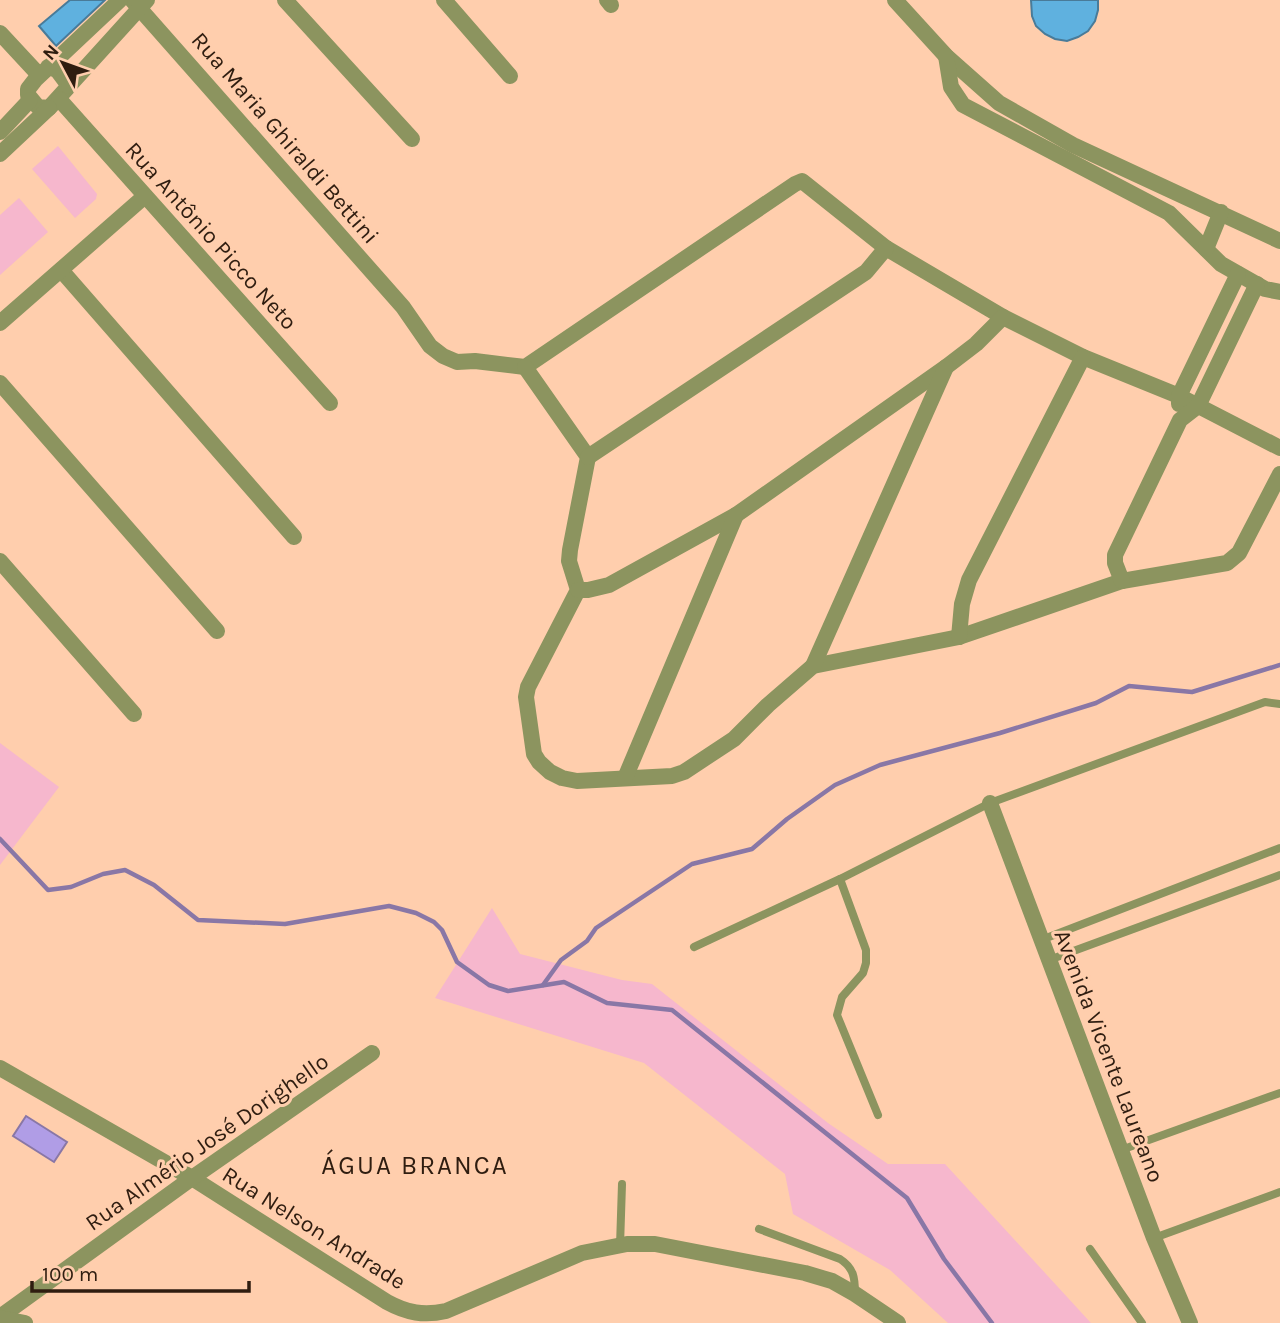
<svg xmlns="http://www.w3.org/2000/svg" width="1280" height="1323" font-family="Karla,sans-serif">
<style>
.green{fill:#f6b7cd}
.water{fill:#b09de6;stroke:#8977a6;stroke-width:2}
.lines{fill:none;stroke-linecap:round;stroke-linejoin:round}
.stream{stroke:#8977a6;stroke-width:4.5}
.building{fill:#5fb1df;stroke:#497b99;stroke-width:2}
.service{stroke:#8c945f;stroke-width:8}
.minor{stroke:#8c945f;stroke-width:16}
.labels{text-anchor:middle;dominant-baseline:central;stroke-width:6;stroke-linejoin:round;paint-order:stroke}
.street-label{font-size:23px;fill:#2f1d10;stroke:#ffcead}
.quarter-label{font-size:26px;letter-spacing:2px;fill:#2f1d10;stroke:#ffcead}
</style>
<rect width="100%" height="100%" fill="#ffcead"/>
<!-- green -->
<g class="green">
<polygon points="58,146 97,194 96,199 75,218 32,169"/>
<polygon points="19,198 48,232 0,275 0,215"/>
<polygon points="0,743 59,787 0,865"/>
<polygon points="492,908 520,954 622,980 652,984 828,1123 888,1164 945,1164 1091,1323 948,1323 890,1270 793,1214 785,1174 644,1063 435,998"/>
</g>
<!-- water -->
<polygon class="water" points="26,1116 67,1142 54,1162 13,1136"/>
<g class="lines">
<!-- stream -->
<g class="stream">
<polyline points="0,839 48,890 71,887 103,874 125,870 154,885 198,920 285,924 389,906 416,913 434,922 442,930 457,962 489,985 508,991 564,982 607,1003 672,1010 907,1198 944,1259 992,1323"/>
<polyline points="543,985 561,960 587,941 596,928 692,864 752,849 787,819 835,785 880,765 1000,733 1096,703 1129,686 1192,692 1280,665"/>
</g>
</g>
<!-- building -->
<g class="building">
<polygon points="70,0 105,0 56,46 39,26"/>
<polygon points="1031,0 1098,0 1098,10 1095,21 1088,31 1078,37 1067,41 1055,39 1045,34 1036,26 1032,16"/>
</g>
<g class="lines">
<!-- service -->
<g class="service">
<polyline points="1041,940 1280,848"/>
<polyline points="694,947 840,879"/>
<polyline points="1049,960 1280,875"/>
<polyline points="878,1115 837,1015 842,997 863,973 866,963 866,950 840,879 990,803 1265,702 1280,704"/>
<polyline points="1121,1150 1280,1093"/>
<path d="M 759,1229 L 840,1259 C 854,1268 855,1278 855,1294"/>
<polyline points="1154,1238 1280,1192"/>
<polyline points="620,1246 622,1184"/>
<polyline points="1090,1249 1142,1323"/>
</g>
<!-- minor -->
<g class="minor">
<polyline points="132,0 403,307 430,346 443,356 457,362 475,361 525,367 795,184 802,181 886,248 1003,317 1083,357 1179,396 1280,448"/>
<polyline points="285,0 412,139"/>
<polyline points="444,0 510,76"/>
<polyline points="607,0 611,5"/>
<polyline points="895,0 946,56 999,103 1073,145 1280,241"/>
<polyline points="0,33 39,75"/>
<polyline points="946,56 951,87 963,105 1169,213 1221,264 1265,289 1280,292"/>
<polyline points="48,67 57,70 69,86 49,108 38,107 28,95 28,89 35,80 120,0"/>
<polyline points="69,86 147,0"/>
<polyline points="59,99 330,403"/>
<polyline points="0,132 30,100"/>
<polyline points="0,154 49,108"/>
<polyline points="1206,249 1221,212"/>
<polyline points="61,270 294,537"/>
<polyline points="0,323 145,196"/>
<polyline points="525,367 588,457 570,550 569,561 578,590 528,687 526,697 534,754 539,762 550,772 562,778 577,781 672,776 684,772 734,739 768,705 813,666 959,637 1122,581 1227,563 1239,553 1280,474"/>
<polyline points="0,383 217,631"/>
<polyline points="1179,404 1179,396 1238,274"/>
<polyline points="588,457 866,272 886,248"/>
<polyline points="0,561 134,714"/>
<polyline points="1122,581 1115,563 1115,555 1180,420 1198,406 1257,284"/>
<polyline points="578,590 588,590 609,585 736,515 946,367 976,344 1003,317"/>
<polyline points="959,637 962,604 969,580 1083,357"/>
<polyline points="813,666 946,367"/>
<polyline points="625,778 736,515"/>
<polyline points="990,803 1154,1238 1190,1323"/>
<path d="M 0,1068 L 192,1178 L 387,1302 C 407,1313 424,1316 446,1311 L 582,1253 L 627,1244 L 655,1244 L 805,1273 L 832,1281 L 855,1294 L 898,1323"/>
<polyline points="0,1317 192,1178 372,1053"/>
<polyline points="0,1318 25,1323"/>
</g>
</g>
<g class="labels">
<!-- street labels -->
<g class="street-label">
<text transform="translate(285 138) rotate(49)">Rua Maria Ghiraldi Bettini</text>
<text transform="translate(211 236) rotate(48)">Rua Antônio Picco Neto</text>
<text transform="translate(1109 1056) rotate(69)">Avenida Vicente Laureano</text>
<text transform="translate(207 1142) rotate(-35)">Rua Almério José Dorighello</text>
<text transform="translate(314 1228) rotate(32)">Rua Nelson Andrade</text>
</g>
<!-- quarter labels -->
<g class="quarter-label">
<text x="415" y="1165">ÁGUA BRANCA</text>
</g>
</g>
<!-- north arrow -->
<g transform="translate(63 63) rotate(311)" stroke="#ffcead" stroke-width="5" paint-order="stroke">
<path d="M0-5L12 26L0 18L-12 26Z" fill="#2f1d10"/>
<text y="-10" font-size="19" font-weight="bold" text-anchor="middle" fill="#2f1d10">N</text>
</g>
<!-- scale -->
<path d="M32 1281v10h217v-10" fill="none" stroke="#2f1d10" stroke-width="3.5"/>
<text x="42" y="1281" font-size="21" fill="#2f1d10" stroke="#ffcead" stroke-width="5" paint-order="stroke">100 m</text>
</svg>
